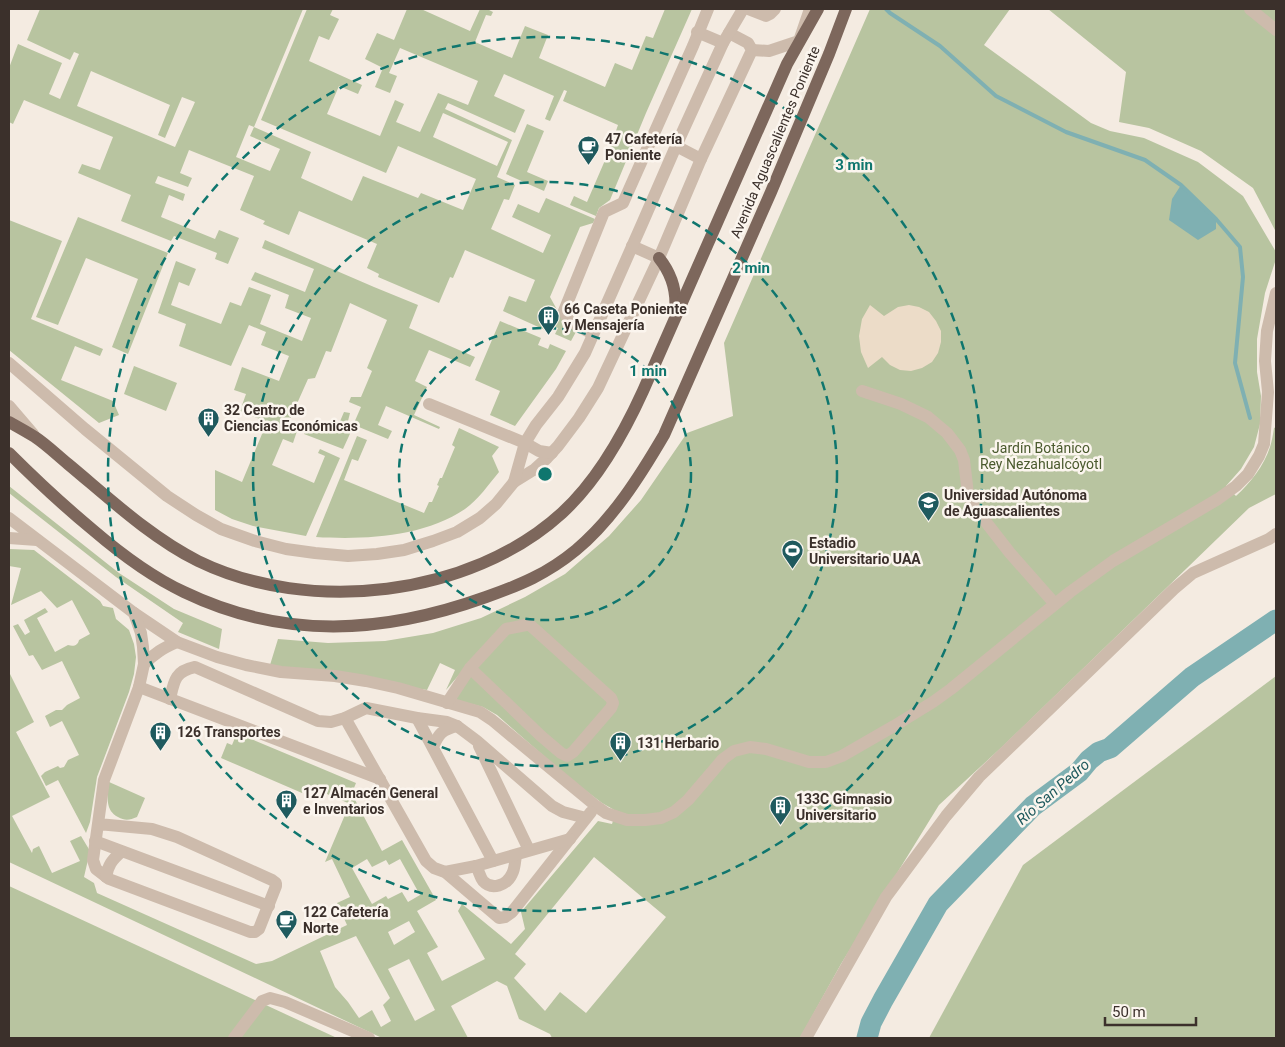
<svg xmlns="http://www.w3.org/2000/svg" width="1285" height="1047" font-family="Roboto,sans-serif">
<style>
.green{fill:#b8c4a0;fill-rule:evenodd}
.plaza{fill:#ecdcc8}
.water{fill:#7fb0b2}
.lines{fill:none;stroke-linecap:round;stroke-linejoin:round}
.stream{stroke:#7fb0b2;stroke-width:4}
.river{stroke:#7fb0b2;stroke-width:21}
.minor{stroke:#cdbbac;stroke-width:12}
.major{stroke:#7d675c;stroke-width:12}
.ring{fill:none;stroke:#0f766e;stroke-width:2.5;stroke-dasharray:9 6}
.labels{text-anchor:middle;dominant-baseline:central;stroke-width:5;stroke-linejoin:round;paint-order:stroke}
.poi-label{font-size:14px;font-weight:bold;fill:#3b302b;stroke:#fbf5ee;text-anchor:start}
.street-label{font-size:14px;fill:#3b302b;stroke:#fbf5ee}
.park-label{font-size:14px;fill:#4a5a2e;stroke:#fbf5ee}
.water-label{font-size:15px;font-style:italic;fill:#1f5a5e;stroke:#fbf5ee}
.centre{fill:#0f766e;stroke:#fbf5ee;stroke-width:2.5}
.ring-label{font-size:15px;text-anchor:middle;font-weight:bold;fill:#0f766e;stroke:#fbf5ee;stroke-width:5;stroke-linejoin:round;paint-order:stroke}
</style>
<rect width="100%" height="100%" fill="#f4ebe1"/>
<!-- green -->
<g class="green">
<path d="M 40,9 L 303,9 L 254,127 L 311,152 L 301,178 L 352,201 L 363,176 L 418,198 L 421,193 L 463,210 L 476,179 L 398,146 L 386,173 L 261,120 L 307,9 L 333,9 L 330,15 L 339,19 L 329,40 L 319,36 L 309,61 L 362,85 L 358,94 L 339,86 L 327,114 L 380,136 L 395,100 L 404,104 L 396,122 L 420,132 L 438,93 L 468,105 L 478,81 L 400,48 L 389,73 L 397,76 L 390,93 L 375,87 L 383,68 L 365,59 L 377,33 L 394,40 L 407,9 L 421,9 L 470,31 L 480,9 L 487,9 L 493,12 L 491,16 L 486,15 L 475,42 L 512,58 L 525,26 L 548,35 L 539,58 L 605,87 L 615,63 L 632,70 L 646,36 L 653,38 L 665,9 L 692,9 L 646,113 L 610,200 L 599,208 L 596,216 L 570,205 L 574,196 L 587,202 L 609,151 L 618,125 L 563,101 L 567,91 L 564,90 L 550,121 L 545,119 L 554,96 L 504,74 L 494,96 L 525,110 L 515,133 L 448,103 L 445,109 L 512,140 L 497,177 L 515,185 L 509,200 L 504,199 L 491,229 L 543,253 L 551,235 L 512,217 L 518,204 L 539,213 L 546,198 L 595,219 L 593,223 L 580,227 L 550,297 L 565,324 L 577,330 L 571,341 L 555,334 L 558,328 L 548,324 L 545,330 L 503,311 L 509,296 L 526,302 L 535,280 L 465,250 L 453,278 L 450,277 L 439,303 L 378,277 L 379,274 L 367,268 L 377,244 L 299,211 L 289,235 L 263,224 L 265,221 L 240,210 L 254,176 L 189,150 L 180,173 L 192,178 L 188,187 L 158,176 L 155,183 L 185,194 L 183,201 L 169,195 L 161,217 L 215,239 L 219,230 L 239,238 L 228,264 L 215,259 L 217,253 L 174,236 L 171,241 L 121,221 L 131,195 L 78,173 L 82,164 L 100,170 L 113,137 L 24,100 L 13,124 L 9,122 L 9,68 L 18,44 L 62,63 L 49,94 L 60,99 L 79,54 L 74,52 L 70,60 L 27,40 ZM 91,71 L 170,105 L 158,135 L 165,138 L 182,97 L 195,102 L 175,147 L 77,106 ZM 443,113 L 508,142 L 497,166 L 433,137 ZM 249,125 L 254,127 L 250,136 L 280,149 L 270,171 L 236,157 Z"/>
<path d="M 870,9 L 1010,9 L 984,45 L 1091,123 L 1110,131 L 1144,138 L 1198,162 L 1243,196 L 1276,252 L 1276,259 L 1265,293 L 1257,339 L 1257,372 L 1261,396 L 1260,424 L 1254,447 L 1241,469 L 1226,486 L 1236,496 C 1250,483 1264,466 1270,447 C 1272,441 1273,434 1274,428 L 1276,427 L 1276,494 L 1249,508 L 1003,746 L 939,805 L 841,964 L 800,1038 L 552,1038 L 550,1034 L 519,1019 L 507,986 L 497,981 L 451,1006 L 468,1038 L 382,1038 L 9,862 L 9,672 L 34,722 L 16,732 L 50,797 L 12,816 L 32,853 L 33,849 L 39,846 L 52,873 L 80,861 L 70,841 L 81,836 L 90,851 L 84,877 L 94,883 L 97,893 L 256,964 L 272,961 L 347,925 L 337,903 L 350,897 L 332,859 L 325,862 L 353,796 L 382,851 L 402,840 L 436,900 L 417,911 L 438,947 L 427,953 L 442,981 L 485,959 L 458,911 L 462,904 L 511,944 L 525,929 L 521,912 L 598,821 L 612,824 L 616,811 L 602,803 L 569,778 L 497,715 L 483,707 L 456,700 L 464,669 L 446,690 L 455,670 L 440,663 L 427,690 L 270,665 L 278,639 L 328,643 L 385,641 L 433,633 L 481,618 L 525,597 L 565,574 L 609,536 L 641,500 L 687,433 L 733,416 L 724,343 ZM 594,857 L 666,917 L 586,1013 L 560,992 L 545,1011 L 514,978 L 526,964 L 515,954 ZM 367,859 L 372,867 L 386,860 L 389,865 L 400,859 L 420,895 L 408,902 L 402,892 L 388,899 L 386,896 L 372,904 L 352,868 ZM 409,921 L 415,932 L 394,945 L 388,932 ZM 356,936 L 390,998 L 383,1005 L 391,1021 L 381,1027 L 372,1010 L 359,1018 L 348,1002 L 335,987 L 320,951 ZM 409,959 L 435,1010 L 415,1021 L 388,969 Z"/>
<polygon points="1048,9 1276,9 1276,232 1253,188 1201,151 1149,128 1119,122 1126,72"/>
<polygon points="527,124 544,131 527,172 548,181 544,191 506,174"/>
<polygon points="78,217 168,253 128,354 112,347 138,279 86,258 58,325 36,317"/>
<polygon points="9,220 62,241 31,319 103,349 100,356 75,346 61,380 113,401 119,415 99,423 9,350"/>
<polygon points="265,240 374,287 418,305 409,328 475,357 470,367 429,350 415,381 427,387 414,415 440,427 439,429 386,406 378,425 392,431 388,439 354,425 343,449 304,434 309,422 335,433 344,412 350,413 348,421 354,423 361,407 349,402 351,397 361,397 372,371 367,368 387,320 350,303 331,352 326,351 315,378 308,379 287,426 297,431 293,443 283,439 272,465 314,483 325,456 318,453 320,449 340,458 306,536 253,526 232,519 215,510 215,470 242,482 267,422 240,411 246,394 234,390 242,367 279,381 289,356 261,345 266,332 249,325 231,366 179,346 186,324 158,313 176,261 196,269 189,286 179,282 171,305 221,324 230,302 241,306 249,287 271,295 260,324 302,341 311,318 285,308 289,295 251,280 255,272 305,292 314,269 262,248"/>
<polygon points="500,321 541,338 538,345 548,349 550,344 566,351 556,369 515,426 490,415 500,391 475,380"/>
<polygon points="134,366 177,383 166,411 124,394"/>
<path d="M 459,428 L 499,447 L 492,456 L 499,472 C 489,484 478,500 465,509 C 424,537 364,540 316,537 L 357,436 L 367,440 L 358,461 L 352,459 L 344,480 L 424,513 L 429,502 L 432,502 L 439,486 L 437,485 L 440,478 L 442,478 L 455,447 L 452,445 Z"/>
<polygon points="9,486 119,573 174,609 222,629 219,649 178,632 183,623 116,577 9,493"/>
<path d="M 9,549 L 34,550 L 100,601 L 103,606 L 113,608 L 116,619 L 129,630 L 134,644 L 136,657 L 134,674 L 129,692 L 97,777 L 90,822 L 86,833 L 58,780 L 46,786 L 41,776 L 45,772 L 58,766 L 60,768 L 64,767 L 68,760 L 79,755 L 62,721 L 50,727 L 45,716 L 56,710 L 62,710 L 67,705 L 80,698 L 62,661 L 42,670 L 33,655 L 29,656 L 13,626 L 18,624 L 25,635 L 30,632 L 24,620 L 45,608 L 48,612 L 37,618 L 55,652 L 68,645 C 74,647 78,645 79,640 L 90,634 L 72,600 L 57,608 L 41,591 L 11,605 L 21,568 L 9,566 Z"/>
<polygon points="1276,676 1276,1038 929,1038 1023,865"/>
<polygon points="237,733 356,783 348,803 306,785 302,793 221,758 227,743 232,745"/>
<path d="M 109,782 L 145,798 L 137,817 C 130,820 125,821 118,817 C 105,810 108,798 108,785 Z"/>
<polygon points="9,886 337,1038 9,1038"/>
</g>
<!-- plaza -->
<polygon class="plaza" points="870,305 884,316 898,307 909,305 919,307 929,312 936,321 941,331 941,342 938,353 932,362 922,368 911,371 900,370 890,365 882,357 868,368 861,352 859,336 862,319"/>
<!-- water -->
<polygon class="water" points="1181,185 1216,219 1216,229 1198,240 1169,220 1172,199"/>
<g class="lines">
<!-- stream -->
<polyline class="stream" points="886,9 890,13 940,46 996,96 1066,132 1145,160 1181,185 1216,219 1240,247 1243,277 1235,363 1250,418"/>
<!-- river -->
<polyline class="river" points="867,1038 871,1023 883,1000 938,904 1033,806 1079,772 1089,760 1099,752 1110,748 1192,677 1276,620"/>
<!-- minor -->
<g class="minor">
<polyline points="748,9 766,16 770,14 775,9"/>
<polyline points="1250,9 1276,30"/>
<polyline points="697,32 723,43"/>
<polyline points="752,50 769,51 799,41 810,9"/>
<polyline points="676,146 701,159"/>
<polyline points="632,246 659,258"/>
<polyline points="593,334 569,321 564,311 604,212 623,203 693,46 708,9"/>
<polyline points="9,363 85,429 167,496 196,515 221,529 255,541 286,549 315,553 348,556 377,554 404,550 433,541 457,532 480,518 496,504 514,482 535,469 547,458 558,446 579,418 598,388 659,258 701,159 752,50 748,43 729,33"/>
<polyline points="862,391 901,404 928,417 947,433 960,450 964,460 968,494 975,508 1010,553 1055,604"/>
<polyline points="429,404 525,443 539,451 552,453"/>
<polyline points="9,406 33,434"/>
<polyline points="514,482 525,443 536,425 558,397 585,353 642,224 676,146 723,43 743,9"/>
<polyline points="9,518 134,613 177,642 217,657 246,665 281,672 335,676 366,681 398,688 480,712 492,720 596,806 606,813 627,820 645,820 661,818 674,812 688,800 723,759 734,751 750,747 766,749 809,762 826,762 842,756 894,726 933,702 951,689 1070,592 1113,561 1218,499 1236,486 1248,474 1259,456 1264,444 1268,392 1265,361 1267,331 1276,293"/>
<polyline points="9,538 37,540"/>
<path d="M 144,664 C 155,653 163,648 177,642"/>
<polyline points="139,687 380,779"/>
<path d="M 170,699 C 174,681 175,671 195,667 L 318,721 L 331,722 L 345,718 L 366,708 L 417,718 L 447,722 L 457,726 L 477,741 L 552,806 L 563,812 L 586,818"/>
<polyline points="447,703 470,668 506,629 526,625 530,625 611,698 613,703 611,708 573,752 567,756 561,753 541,736 470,668"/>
<polyline points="345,718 426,861 434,868 445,872 499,918 505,917 512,912 591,812"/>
<polyline points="417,718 493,861"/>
<polyline points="479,746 529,850"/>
<path d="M 433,747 C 439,733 442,730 457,726"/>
<polyline points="98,824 152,829 177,837 272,880 276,883 276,886 259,929 255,932 250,932 109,879 96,869 93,860 104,780 139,687 144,664 143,647 141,633 134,613"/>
<polyline points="95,841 269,906"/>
<path d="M 476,866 C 479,871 480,877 483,881 C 492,891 507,885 512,874 C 515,869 515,861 516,855"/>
<polyline points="445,872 476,866 570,839"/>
<path d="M 106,877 C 108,865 112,860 121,852"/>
<polyline points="234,1038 262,1001 270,998 285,1002 369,1038"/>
<polyline points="806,1038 886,897 946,816 979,777 1174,589 1193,573 1269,539 1276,534"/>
</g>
<!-- major -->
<g class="major">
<path d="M 659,258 C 671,273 677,292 675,311"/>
<path d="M 9,422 C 18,427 27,432 35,437 C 47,445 57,455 68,464 C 109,498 150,537 198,561 C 309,615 470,597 562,513 C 598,480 623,435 643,391 L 787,64 L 818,9"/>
<path d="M 9,453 C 36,480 64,506 93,530 C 121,554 150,576 184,592 C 284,640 383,634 486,597 C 520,585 547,574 576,550 C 613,519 640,476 664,435 L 771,192 L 829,54 L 846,9"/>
</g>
</g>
<!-- distance rings -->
<g class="ring">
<circle cx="545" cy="474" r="146"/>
<circle cx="545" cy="474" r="292"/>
<circle cx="545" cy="474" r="437"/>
</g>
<!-- icons -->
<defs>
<symbol id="cafe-pin" viewBox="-11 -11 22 30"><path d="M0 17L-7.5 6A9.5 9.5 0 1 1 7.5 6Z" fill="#1f5a5e" stroke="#fbf5ee"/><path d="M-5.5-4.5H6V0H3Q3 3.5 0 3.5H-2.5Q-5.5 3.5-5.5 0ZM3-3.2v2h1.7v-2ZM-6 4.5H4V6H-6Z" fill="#fff"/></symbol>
<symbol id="building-pin" viewBox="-11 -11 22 30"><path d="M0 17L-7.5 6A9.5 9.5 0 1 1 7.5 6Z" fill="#1f5a5e" stroke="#fbf5ee"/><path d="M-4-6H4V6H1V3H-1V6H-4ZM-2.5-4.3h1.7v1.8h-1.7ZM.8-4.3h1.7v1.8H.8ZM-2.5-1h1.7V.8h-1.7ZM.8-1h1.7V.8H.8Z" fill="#fff"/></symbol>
<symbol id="university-pin" viewBox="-11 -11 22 30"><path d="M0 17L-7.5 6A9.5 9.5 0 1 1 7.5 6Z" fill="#1f5a5e" stroke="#fbf5ee"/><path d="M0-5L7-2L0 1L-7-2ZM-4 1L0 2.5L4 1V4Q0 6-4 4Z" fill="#fff"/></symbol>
<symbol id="stadium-pin" viewBox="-11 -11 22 30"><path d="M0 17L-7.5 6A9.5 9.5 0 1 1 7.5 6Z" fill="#1f5a5e" stroke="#fbf5ee"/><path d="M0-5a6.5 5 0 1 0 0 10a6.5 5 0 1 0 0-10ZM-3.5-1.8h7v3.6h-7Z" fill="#fff"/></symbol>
</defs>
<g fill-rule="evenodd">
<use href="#cafe-pin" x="576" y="134" width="25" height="34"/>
<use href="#building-pin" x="536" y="304" width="25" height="34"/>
<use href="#building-pin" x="196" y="406" width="25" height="34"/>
<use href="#university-pin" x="916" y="490" width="25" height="34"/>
<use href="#stadium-pin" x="780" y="538" width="25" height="34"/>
<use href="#building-pin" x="148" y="720" width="25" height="34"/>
<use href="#building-pin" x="608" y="730" width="25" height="34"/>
<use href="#building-pin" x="274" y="788" width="25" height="34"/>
<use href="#building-pin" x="768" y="794" width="25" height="34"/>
<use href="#cafe-pin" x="274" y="908" width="25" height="34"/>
</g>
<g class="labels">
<!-- poi labels -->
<g class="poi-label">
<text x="605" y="139">47 Cafetería<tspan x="605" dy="16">Poniente</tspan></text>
<text x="564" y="309">66 Caseta Poniente<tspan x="564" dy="16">y Mensajería</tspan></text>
<text x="224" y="410">32 Centro de<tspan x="224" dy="16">Ciencias Económicas</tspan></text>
<text x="944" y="495">Universidad Autónoma<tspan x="944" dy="16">de Aguascalientes</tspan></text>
<text x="809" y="543">Estadio<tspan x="809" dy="16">Universitario UAA</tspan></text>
<text x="177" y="732">126 Transportes</text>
<text x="637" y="743">131 Herbario</text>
<text x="303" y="793">127 Almacén General<tspan x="303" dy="16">e Inventarios</tspan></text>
<text x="796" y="799">133C Gimnasio<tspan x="796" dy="16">Universitario</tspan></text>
<text x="303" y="912">122 Cafetería<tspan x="303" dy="16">Norte</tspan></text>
</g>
<!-- street labels -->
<g class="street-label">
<text transform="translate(775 142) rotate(-67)">Avenida Aguascalientes Poniente</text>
</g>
<!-- park labels -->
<g class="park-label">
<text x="1041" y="448">Jardín Botánico<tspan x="1041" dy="16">Rey Nezahualcóyotl</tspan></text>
</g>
<!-- water labels -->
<g class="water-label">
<text transform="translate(1053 792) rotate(-41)">Río San Pedro</text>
</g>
</g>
<circle cx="545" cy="474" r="8" class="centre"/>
<g class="ring-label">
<text x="854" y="170">3 min</text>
<text x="751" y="273">2 min</text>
<text x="648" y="376">1 min</text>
</g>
<!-- border -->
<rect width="1285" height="1047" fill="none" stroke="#3b302b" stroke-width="20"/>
<!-- scale -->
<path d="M1105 1017v8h91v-8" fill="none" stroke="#3b302b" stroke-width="2.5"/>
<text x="1112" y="1017" font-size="15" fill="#3b302b" stroke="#fbf5ee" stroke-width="4" paint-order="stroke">50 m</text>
</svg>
